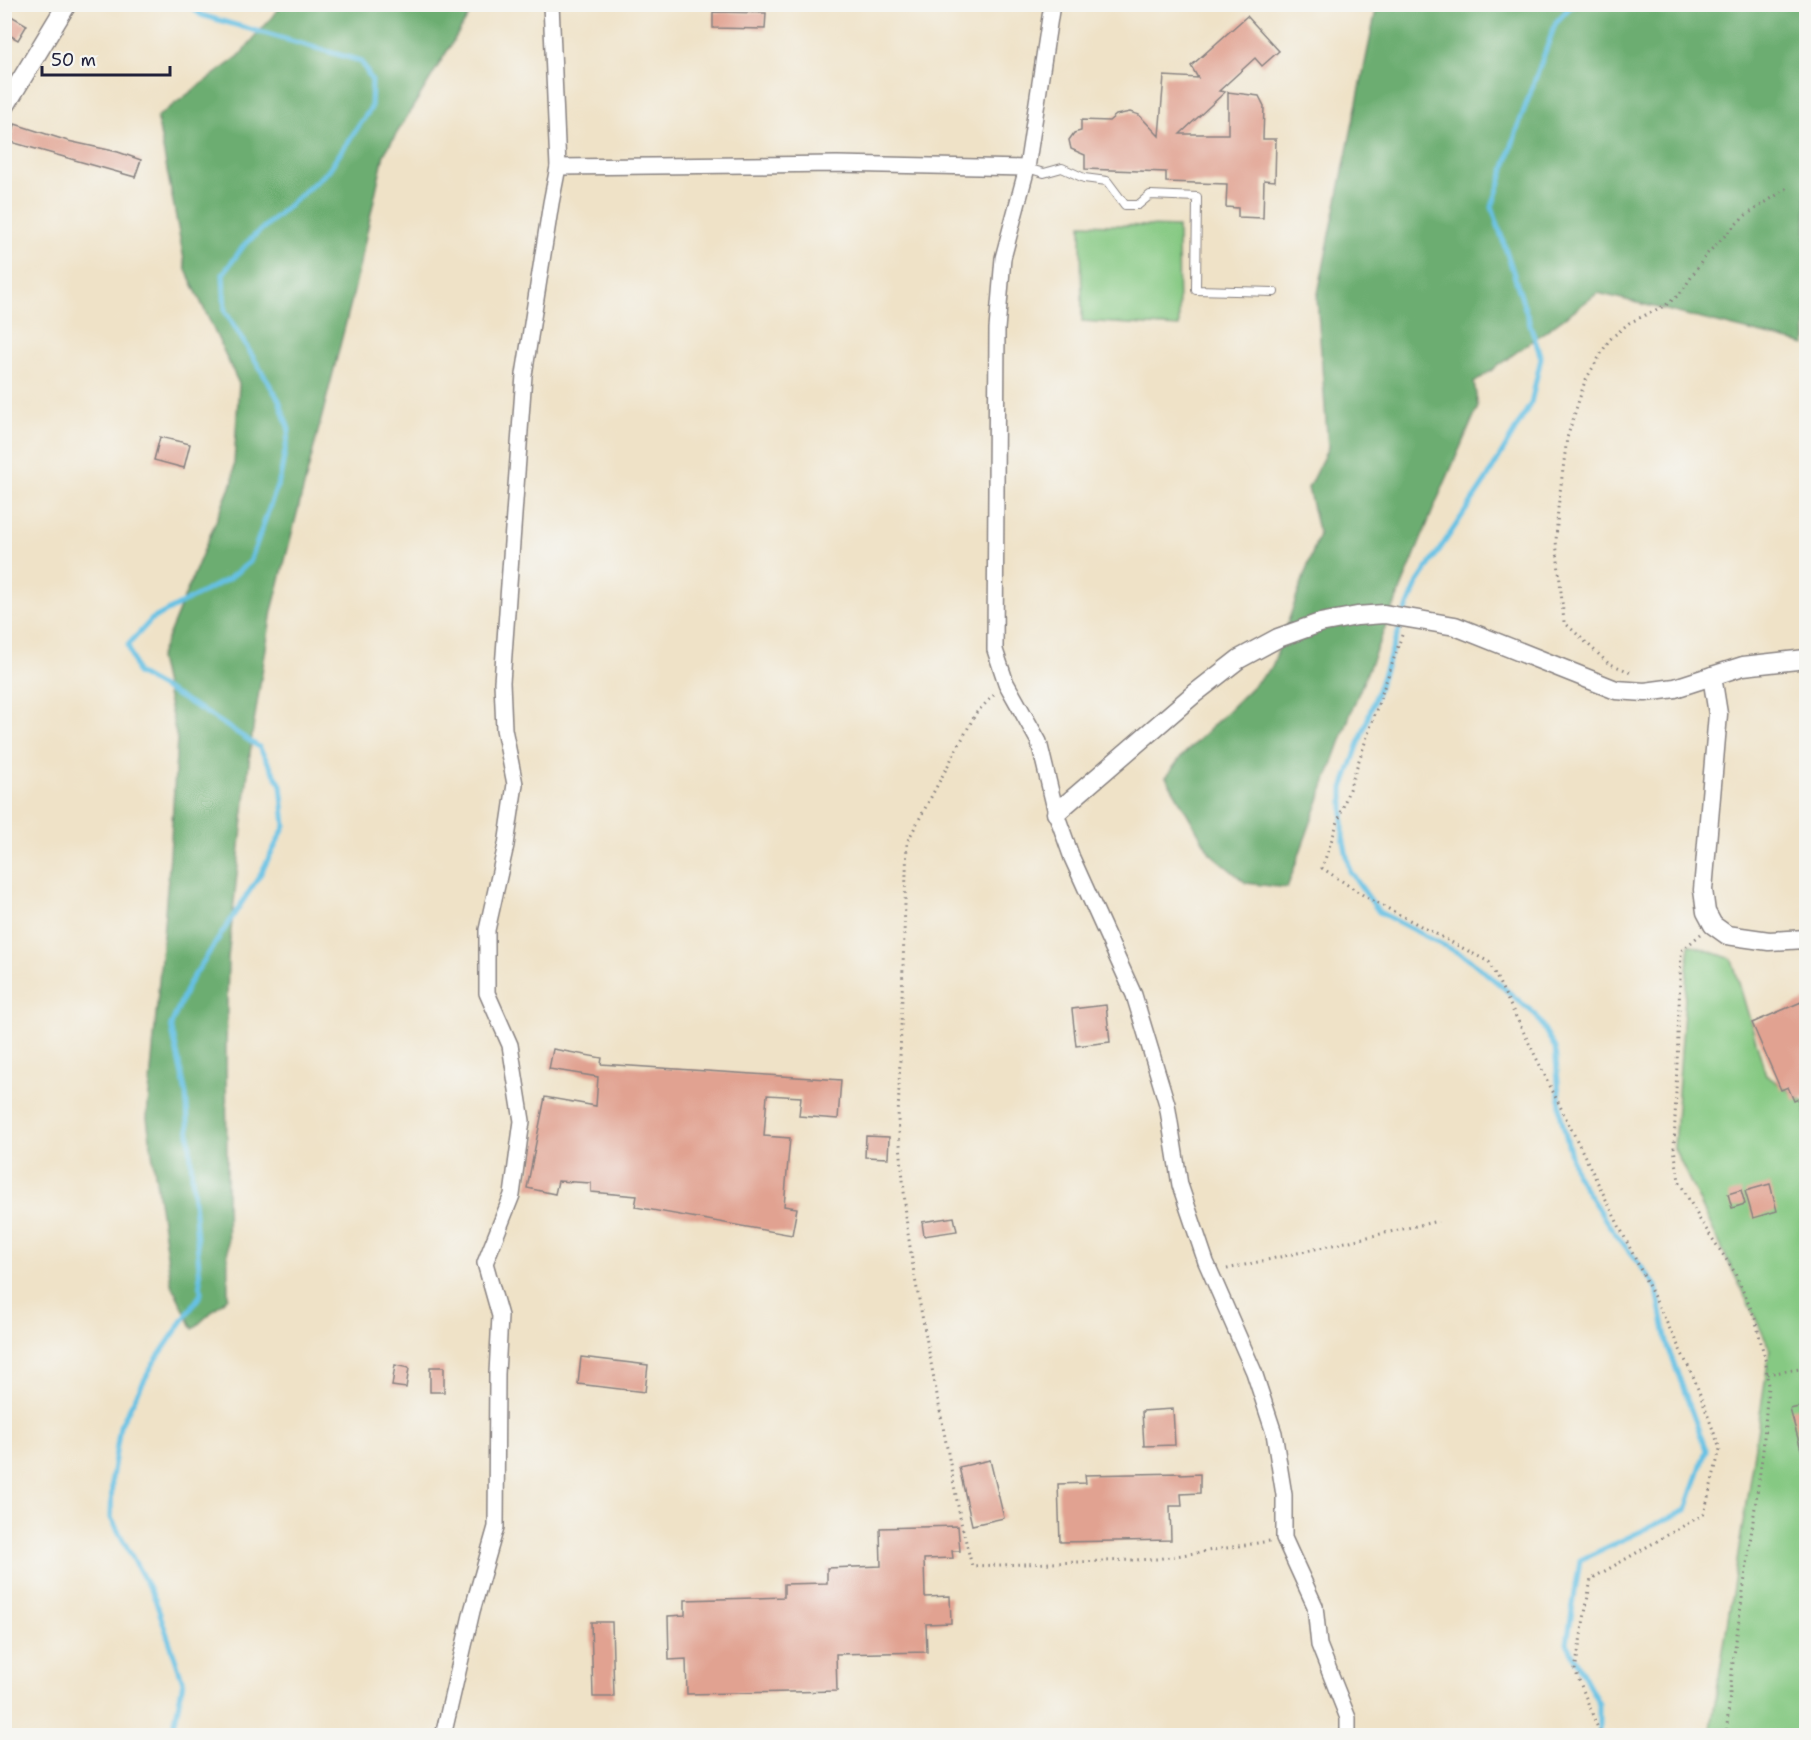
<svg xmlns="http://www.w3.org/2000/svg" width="1811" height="1740" font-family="'Shantell Sans',sans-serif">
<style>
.green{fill:#86c983;stroke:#54765f;stroke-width:1.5}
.forest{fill:#6cad71;stroke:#476856;stroke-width:1.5}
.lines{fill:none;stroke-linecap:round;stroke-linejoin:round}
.stream{stroke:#66c1e4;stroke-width:5}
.building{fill:#e1a291}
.service-casing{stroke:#888281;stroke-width:10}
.minor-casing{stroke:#888281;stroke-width:18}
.tertiary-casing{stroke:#888281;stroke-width:21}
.path{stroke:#888281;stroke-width:3;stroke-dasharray:1.5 4.5;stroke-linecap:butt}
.service{stroke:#fff;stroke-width:8}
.minor{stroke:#fff;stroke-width:15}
.tertiary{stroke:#fff;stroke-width:18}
</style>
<rect width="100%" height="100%" fill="#f6f6f2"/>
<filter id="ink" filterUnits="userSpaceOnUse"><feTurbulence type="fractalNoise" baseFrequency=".0167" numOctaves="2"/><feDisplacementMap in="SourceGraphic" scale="12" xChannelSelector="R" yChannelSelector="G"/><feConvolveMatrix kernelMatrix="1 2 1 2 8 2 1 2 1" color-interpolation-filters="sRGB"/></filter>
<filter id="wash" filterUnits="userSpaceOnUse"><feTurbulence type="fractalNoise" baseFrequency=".008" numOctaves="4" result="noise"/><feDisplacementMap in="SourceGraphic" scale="24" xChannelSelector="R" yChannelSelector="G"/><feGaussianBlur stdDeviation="1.35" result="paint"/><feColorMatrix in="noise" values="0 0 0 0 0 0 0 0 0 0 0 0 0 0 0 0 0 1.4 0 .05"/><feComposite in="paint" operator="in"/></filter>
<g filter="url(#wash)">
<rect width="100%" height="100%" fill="#efe2c7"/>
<!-- green -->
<g class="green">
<polygon points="1081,224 1178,227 1179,327 1082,321"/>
<polygon points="1689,944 1732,959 1766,1075 1806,1103 1806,1735 1710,1735 1770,1349 1674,1148"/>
</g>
<!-- forest -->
<g class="forest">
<polygon points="282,5 474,5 473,9 384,154 354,291 272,611 252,735 228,958 226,1050 228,1297 193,1329 171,1283 147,1118 170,855 177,739 159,658 233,480 239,384 186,270 157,117 239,56"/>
<polygon points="1377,5 1806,5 1806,345 1598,293 1474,383 1478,407 1435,505 1353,707 1287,888 1246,883 1210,853 1166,777 1181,757 1272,667 1319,534 1308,488 1328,448 1317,298"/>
</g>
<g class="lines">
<!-- stream -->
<g class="stream">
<polyline points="1405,613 1418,582 1486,480 1531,403 1541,358 1492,207 1520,121 1556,22 1573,4"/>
<polyline points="1402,622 1343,788 1343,837 1350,871 1379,912 1468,958 1536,1015 1555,1048 1561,1117 1576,1175 1608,1224 1656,1286 1668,1347 1706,1450 1686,1510 1580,1560 1567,1643 1599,1704 1599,1736"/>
<polyline points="172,1736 183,1682 155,1599 111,1518 112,1478 120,1426 153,1364 201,1294 186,1094 171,1025 188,985 260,875 285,826 281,785 259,747 202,710 137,673 128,645 152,619 228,579 250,562 280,478 289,430 279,400 225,311 223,274 245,244 328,171 371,108 372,81 361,61 201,15 188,4"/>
</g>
</g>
<g id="blocks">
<!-- building -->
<g class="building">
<polygon points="4,12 27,25 18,40 4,32"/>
<polygon points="713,12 766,13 765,29 713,28"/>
<polygon points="1247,16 1279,51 1262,66 1255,58 1219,91 1225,92 1180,134 1228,134 1228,92 1259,96 1264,106 1263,139 1276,139 1275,181 1264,180 1263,218 1238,217 1238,208 1226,207 1227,184 1166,182 1166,172 1085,169 1085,155 1071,149 1069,140 1074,133 1081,131 1081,120 1109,121 1116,115 1130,112 1139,115 1159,136 1164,76 1198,78 1191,66"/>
<polygon points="15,124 68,141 118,152 141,160 135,177 11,142"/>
<polygon points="160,437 190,444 184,468 154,460"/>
<polygon points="1806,1000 1806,1096 1794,1101 1788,1087 1781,1090 1752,1023"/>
<polygon points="1106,1005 1110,1042 1076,1046 1072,1009"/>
<polygon points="553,1049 602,1058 601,1064 841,1080 838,1119 799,1116 801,1097 767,1095 764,1136 790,1138 784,1206 797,1208 792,1235 635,1207 637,1196 591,1192 591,1183 558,1181 555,1194 527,1188 545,1097 596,1106 598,1077 549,1069"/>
<polygon points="866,1136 889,1137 888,1158 865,1157"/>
<polygon points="1770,1184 1777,1211 1753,1218 1745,1191"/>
<polygon points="1741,1190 1745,1204 1732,1208 1728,1194"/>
<polygon points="954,1217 957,1231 924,1236 922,1222"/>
<polygon points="581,1357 648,1365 645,1392 578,1384"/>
<polygon points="395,1365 409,1368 406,1388 392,1386"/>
<rect x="430" y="1367" width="14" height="25"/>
<polygon points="1803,1406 1806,1418 1806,1452 1802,1453 1790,1409"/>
<polygon points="1173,1409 1175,1445 1144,1446 1142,1411"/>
<polygon points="990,1460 1004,1518 972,1525 959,1467"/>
<polygon points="1181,1473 1181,1475 1200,1474 1200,1493 1181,1494 1182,1506 1170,1506 1171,1540 1060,1542 1058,1484 1086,1483 1085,1475"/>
<polygon points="958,1526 960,1551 952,1551 953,1558 924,1559 925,1597 950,1596 951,1623 926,1624 927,1652 836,1654 837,1691 687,1694 686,1659 669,1660 668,1616 685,1615 685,1600 784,1597 784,1584 827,1583 827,1568 881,1566 880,1528"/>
<polygon points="591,1622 612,1622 614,1697 593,1697"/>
</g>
</g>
</g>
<g filter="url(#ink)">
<use href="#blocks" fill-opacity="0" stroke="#888281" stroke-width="1.5"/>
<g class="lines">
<defs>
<polyline id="service" points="1027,168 1044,173 1062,168 1084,178 1107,181 1125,205 1138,205 1150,195 1197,197 1196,290 1274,292"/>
<g id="minor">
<polyline points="1052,4 1027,168 1003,258 997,329 995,650 1006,683 1039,742 1056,813 1072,858 1134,995 1167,1104 1180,1185 1206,1262 1254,1372 1274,1433 1284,1495 1284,1538 1315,1606 1319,1645 1348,1718 1348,1736"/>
<polyline points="558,167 837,164 1027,168"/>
<polyline points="443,1736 472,1611 496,1527 497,1374 500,1316 485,1263 512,1195 522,1121 510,1045 487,993 487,930 506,845 515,784 504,729 502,682 524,375 551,203 558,167 551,4"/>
</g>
<g id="tertiary">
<polyline points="4,108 67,4"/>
<polyline points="1712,676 1718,714 1703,890 1706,912 1713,925 1727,935 1769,941 1806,939"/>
<polyline points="1056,813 1194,694 1239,659 1278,638 1320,623 1357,616 1384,614 1455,626 1616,690 1645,692 1675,688 1743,666 1806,659"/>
</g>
</defs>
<!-- service casing -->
<use href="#service" class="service-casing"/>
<!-- minor casing -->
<use href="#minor" class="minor-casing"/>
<!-- tertiary casing -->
<use href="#tertiary" class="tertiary-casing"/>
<!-- path -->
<g class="path">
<polyline points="1402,635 1322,868 1366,897 1489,962 1694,1378 1720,1449 1704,1514 1591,1579 1575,1670 1601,1736"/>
<polyline points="1630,672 1608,663 1564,622 1556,541 1558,508 1567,438 1585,381 1609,340 1629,323 1666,305 1680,294 1706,255 1743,217 1789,187"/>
<polyline points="994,695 976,713 907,842 898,1120 907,1227 914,1273 961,1522 972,1566 1157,1559 1270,1541"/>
<polyline points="1701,934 1681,951 1674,1148 1679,1181 1700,1220 1734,1271 1755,1318 1766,1363 1768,1386 1763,1451 1733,1662 1726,1736"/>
<polyline points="1227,1269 1438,1221"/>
<polyline points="1767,1374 1806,1368"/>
</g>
<!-- service -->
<use href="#service" class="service"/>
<!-- minor -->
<use href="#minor" class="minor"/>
<!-- tertiary -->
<use href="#tertiary" class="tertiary"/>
</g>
</g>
<!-- margin -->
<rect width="1811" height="1740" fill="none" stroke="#f6f6f2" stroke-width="24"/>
<!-- scale -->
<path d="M42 66v9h128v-9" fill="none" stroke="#22223b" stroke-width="3"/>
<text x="51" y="66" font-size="18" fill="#22223b" stroke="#f6f6f2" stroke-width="4.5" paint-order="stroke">50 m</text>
</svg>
